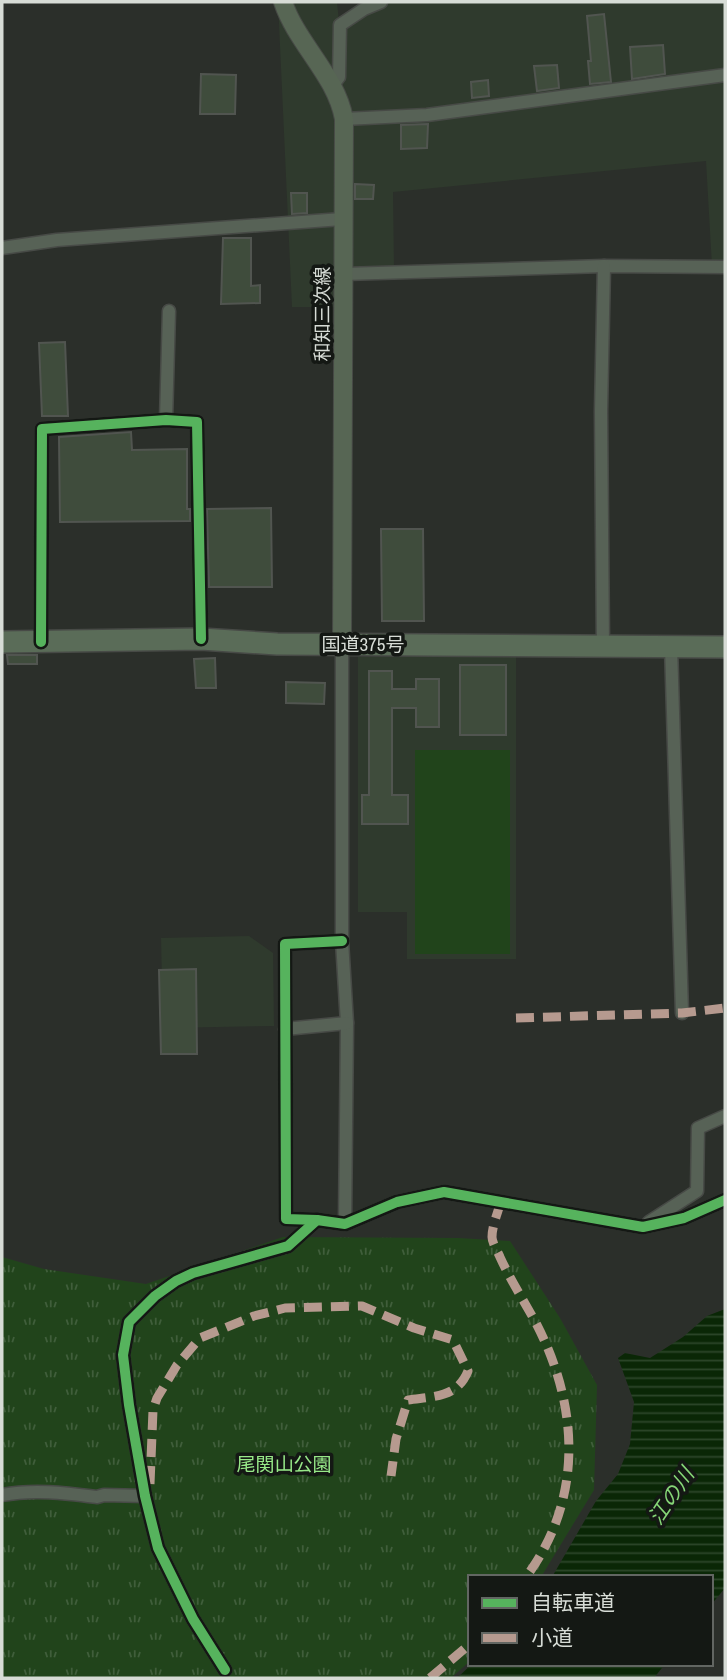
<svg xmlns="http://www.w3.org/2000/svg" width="727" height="1680" font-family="'Archivo Narrow','Noto Sans JP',sans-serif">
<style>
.built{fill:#2f3a2d}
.grass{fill:url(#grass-tufts)}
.pitch{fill:#21441b}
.water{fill:url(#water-rules)}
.building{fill:#3f4c3c;stroke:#515550;stroke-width:2}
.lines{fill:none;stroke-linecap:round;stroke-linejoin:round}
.minor-casing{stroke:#474a46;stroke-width:15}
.secondary-casing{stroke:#474a46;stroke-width:20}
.trunk-casing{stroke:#474a46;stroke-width:24}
.minor{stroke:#576256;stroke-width:12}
.secondary{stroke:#576654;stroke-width:18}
.trunk{stroke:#5a6c58;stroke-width:21}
.quiet{stroke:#b69a8f;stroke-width:9;stroke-dasharray:18 9;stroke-linecap:butt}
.cycleway-casing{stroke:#141814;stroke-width:15}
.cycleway{stroke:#56b35d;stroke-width:10}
.labels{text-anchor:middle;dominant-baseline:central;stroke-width:7;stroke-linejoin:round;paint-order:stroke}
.street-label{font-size:19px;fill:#d7dcd6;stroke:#141814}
.park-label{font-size:19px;fill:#97e888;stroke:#141814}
.water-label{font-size:21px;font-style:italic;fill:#86d677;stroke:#141814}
</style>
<defs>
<pattern id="grass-tufts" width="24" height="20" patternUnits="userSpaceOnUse" patternTransform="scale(1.75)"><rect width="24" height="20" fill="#21441b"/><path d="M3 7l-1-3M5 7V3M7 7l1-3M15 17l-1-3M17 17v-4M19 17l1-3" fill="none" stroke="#405e3b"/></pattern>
<pattern id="water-rules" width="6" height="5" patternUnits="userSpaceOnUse" patternTransform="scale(1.75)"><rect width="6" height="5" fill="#0a2706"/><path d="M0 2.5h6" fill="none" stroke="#2d462a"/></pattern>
</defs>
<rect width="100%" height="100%" fill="#2b2f2a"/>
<!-- built -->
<g class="built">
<polygon points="278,2 337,2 339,22 378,2 725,2 725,266 712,266 706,161 393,192 394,268 337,270 338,307 292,307"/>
<polygon points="358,657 516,657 516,959 407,959 407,912 358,912"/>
<polygon points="249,936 273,953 274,1026 163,1028 161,938"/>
</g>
<!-- grass -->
<polygon class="grass" points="283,1237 458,1238 510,1241 560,1318 597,1385 594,1490 541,1577 470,1577 470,1661 451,1678 2,1678 2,1257 44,1269 146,1284"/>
<!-- pitch -->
<rect class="pitch" x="415" y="750" width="95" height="204"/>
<!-- water -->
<g class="water">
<polygon points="725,1309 725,1588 711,1605 711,1577 552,1577 596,1501 618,1474 630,1444 634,1402 618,1358 625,1353 650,1358 683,1337 707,1316"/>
<polygon points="472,1664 665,1664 654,1678 457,1678"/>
</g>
<!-- building -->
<g class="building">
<polygon points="604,14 611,82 590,84 588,61 591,61 587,16"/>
<polygon points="663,45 665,74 632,79 630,47"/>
<polygon points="557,65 559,88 537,91 534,66"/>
<polygon points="201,74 236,75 235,114 200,114"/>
<polygon points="488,80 489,96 472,98 471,82"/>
<polygon points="428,124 427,148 401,149 401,125"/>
<polygon points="355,184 374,185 373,199 355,199"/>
<polygon points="291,193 307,193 307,213 292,214"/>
<polygon points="223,238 251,238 251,286 260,285 260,303 221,304"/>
<polygon points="65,342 68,416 42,416 39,343"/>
<polygon points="131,432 132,450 187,449 187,509 190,509 190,521 60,522 59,437"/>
<polygon points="271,508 272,587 209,587 207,509"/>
<polygon points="381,529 423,529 424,621 382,621"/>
<polygon points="7,655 37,655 37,664 8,664"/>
<polygon points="215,658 216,688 196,688 194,659"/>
<rect x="460" y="665" width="46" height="70"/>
<polygon points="369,671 392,671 392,689 416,689 416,679 439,679 439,727 416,727 416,708 392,708 392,795 408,795 408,824 362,824 362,795 369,795"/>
<polygon points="286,682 325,683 324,704 286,703"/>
<polygon points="196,969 197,1054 161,1054 159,970"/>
</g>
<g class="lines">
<defs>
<g id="minor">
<polyline points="332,86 339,77 340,25 364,9 381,2"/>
<polyline points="344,119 427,115 725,75"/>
<polyline points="2,248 57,240 342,219"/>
<polyline points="344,274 604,266 725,267"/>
<polyline points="166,420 169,311"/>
<polyline points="41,642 42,429 166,420 197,422 201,639"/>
<polyline points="342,644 342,941 347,1023 345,1224"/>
<polyline points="603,646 601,411 604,266"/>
<polyline points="671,646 682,1013"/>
<polyline points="342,941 285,944 286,1219 317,1220 345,1224 397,1202 444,1192 643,1227 684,1218 725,1200"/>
<polyline points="285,1029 347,1023"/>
<polyline points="649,1222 697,1191 698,1128 725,1116"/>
<path d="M 2,1495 C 34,1489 65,1493 97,1497 L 104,1495 L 145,1496"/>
<polyline points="225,1670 193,1619 158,1548 145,1496 129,1405 123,1355 129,1322 155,1296 176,1281 193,1273 288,1246 317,1220"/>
</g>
<path id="secondary" d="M 283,2 C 297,44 336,75 344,119 L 342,644"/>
<polyline id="trunk" points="2,642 201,639 277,644 725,647"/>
</defs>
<!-- minor casing -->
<use href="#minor" class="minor-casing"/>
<!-- secondary casing -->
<use href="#secondary" class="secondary-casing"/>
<!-- trunk casing -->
<use href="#trunk" class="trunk-casing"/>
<!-- minor -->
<use href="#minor" class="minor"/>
<!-- secondary -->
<use href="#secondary" class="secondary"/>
<!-- trunk -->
<use href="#trunk" class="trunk"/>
<!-- quiet -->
<g class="quiet">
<polyline points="516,1018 682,1013 725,1008"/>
<path d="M 501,1201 C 498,1212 492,1226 492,1237 C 492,1243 498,1252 500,1257 C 511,1281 524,1301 536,1323 C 579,1406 584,1499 526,1577"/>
<path d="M 150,1484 L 153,1410 L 157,1398 L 177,1365 L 200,1338 L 254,1316 L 285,1308 L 362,1306 L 414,1328 L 453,1340 L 468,1371 C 457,1398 434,1396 408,1400 L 396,1439 L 391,1476"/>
<polyline points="430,1678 470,1644"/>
</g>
<defs>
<g id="cycleway">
<polyline points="41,642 42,429 166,420 197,422 201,639"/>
<polyline points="342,941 285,944 286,1219 317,1220 345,1224 397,1202 444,1192 643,1227 684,1218 725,1200"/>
<polyline points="225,1670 193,1619 158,1548 145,1496 129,1405 123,1355 129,1322 155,1296 176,1281 193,1273 288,1246 317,1220"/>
</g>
</defs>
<!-- cycleway casing -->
<use href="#cycleway" class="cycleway-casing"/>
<!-- cycleway -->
<use href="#cycleway" class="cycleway"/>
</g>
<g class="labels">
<!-- street labels -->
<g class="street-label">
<text transform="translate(322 314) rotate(-90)">和知三次線</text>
<text x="363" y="644">国道375号</text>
</g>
<!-- park labels -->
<g class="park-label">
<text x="284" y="1464">尾関山公園</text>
</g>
<!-- water labels -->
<g class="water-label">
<text transform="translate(671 1496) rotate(-56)">江の川</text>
</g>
</g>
<!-- border -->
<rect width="727" height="1680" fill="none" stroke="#d7dcd6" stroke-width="7"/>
<!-- legend -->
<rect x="468" y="1575" width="245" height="91" fill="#141814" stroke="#626662" stroke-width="2"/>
<rect x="482" y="1598" width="35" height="10" fill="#56b35d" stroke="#626662" stroke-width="2"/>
<text x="531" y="1610" font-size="21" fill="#d7dcd6">自転車道</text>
<rect x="482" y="1633" width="35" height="10" fill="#b69a8f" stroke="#626662" stroke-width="2"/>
<text x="531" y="1645" font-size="21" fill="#d7dcd6">小道</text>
</svg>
